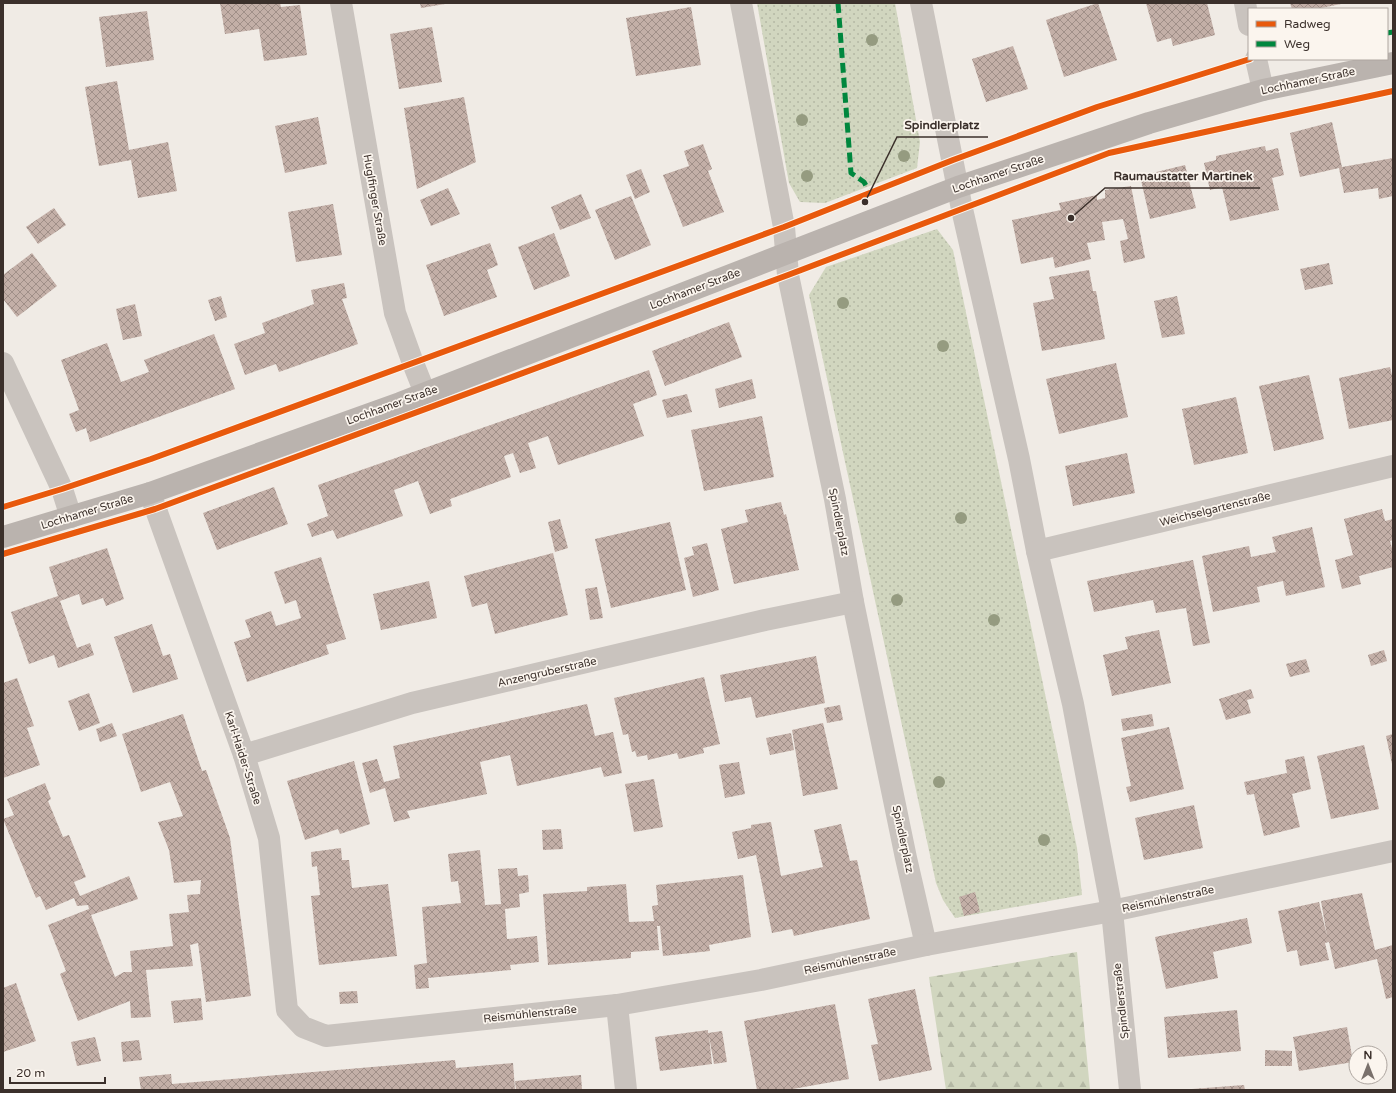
<svg xmlns="http://www.w3.org/2000/svg" width="1396" height="1093" font-family="'Varela Round',sans-serif">
<style>
.grass{fill:url(#grass-dots)}
.forest{fill:url(#forest-firs)}
.building{fill:url(#building-cross-hatch)}
.lines{fill:none;stroke-linecap:round;stroke-linejoin:round}
.street{stroke:#c9c3be;stroke-width:22}
.secondary{stroke:#bab3ae;stroke-width:22}
.quiet{stroke:#00873e;stroke-width:5;stroke-dasharray:10 5;stroke-linecap:butt}
.cycleway-casing{stroke:#fbf5ee;stroke-width:8}
.cycleway{stroke:#e8590c;stroke-width:6}
.tree{fill:#959b80}
.labels{text-anchor:middle;dominant-baseline:central;stroke-width:3.5;stroke-linejoin:round;paint-order:stroke}
.street-label{font-size:11px;fill:#3b302b;stroke:#fbf5ee}
.leader{fill:none;stroke:#3b302b;stroke-width:1.5}
.callout-dot{fill:#3b302b;stroke:#fbf5ee;stroke-width:1.5}
.callout-label{font-size:12px;text-anchor:middle;font-weight:bold;fill:#3b302b;stroke:#fbf5ee;stroke-width:3.5;stroke-linejoin:round;paint-order:stroke}
</style>
<defs>
<pattern id="grass-dots" width="8" height="8" patternUnits="userSpaceOnUse"><rect width="8" height="8" fill="#d1d6bf"/><path d="M2 2h.1M6 6h.1" fill="none" stroke="#b4b8a4" stroke-width="1.8" stroke-linecap="round"/></pattern>
<pattern id="forest-firs" width="22" height="20" patternUnits="userSpaceOnUse"><rect width="22" height="20" fill="#d1d6bf"/><path d="M5 1l3.5 6h-7zM16 11l3.5 6h-7z" fill="#b4b8a4"/></pattern>
<pattern id="building-cross-hatch" width="8" height="8" patternUnits="userSpaceOnUse"><rect width="8" height="8" fill="#c3afa7"/><path d="M0 0l8 8M0 8l8-8" fill="none" stroke="#a08f88"/></pattern>
</defs>
<rect width="100%" height="100%" fill="#f0ebe5"/>
<!-- grass -->
<g class="grass">
<polygon points="757,3 895,3 920,142 917,168 825,203 800,202 789,183"/>
<polygon points="937,229 953,250 1077,848 1082,895 955,918 943,900 936,883 809,295 826,267"/>
</g>
<!-- forest -->
<polygon class="forest" points="1077,952 1090,1090 946,1090 929,977"/>
<!-- building -->
<g class="building">
<polygon points="220,3 280,3 281,7 300,5 307,55 264,61 259,29 225,34"/>
<polygon points="420,3 445,3 445,4 421,8"/>
<polygon points="1098,3 1117,60 1064,77 1046,20"/>
<polygon points="1146,3 1207,3 1215,35 1173,46 1171,38 1157,42"/>
<polygon points="1290,3 1341,3 1341,4 1316,9 1292,9"/>
<polygon points="691,7 701,65 636,76 626,18"/>
<polygon points="147,11 154,60 106,67 99,17"/>
<polygon points="432,27 442,82 399,89 390,34"/>
<polygon points="1013,46 1028,89 986,102 972,59"/>
<polygon points="117,81 129,150 168,142 177,191 138,198 131,160 99,166 85,87"/>
<polygon points="464,97 476,162 417,189 404,108"/>
<polygon points="318,117 327,164 285,173 275,126"/>
<polygon points="1332,122 1342,167 1393,158 1393,196 1379,199 1378,188 1344,193 1339,168 1300,177 1290,133"/>
<polygon points="703,144 712,169 708,171 724,212 683,227 663,175 689,166 684,151"/>
<polygon points="1265,146 1266,151 1278,148 1284,175 1272,178 1279,210 1230,221 1222,187 1210,190 1204,163 1216,160 1216,156"/>
<polygon points="1185,165 1196,208 1150,219 1140,176"/>
<polygon points="641,169 650,192 635,199 626,175"/>
<polygon points="1131,186 1145,258 1124,263 1120,241 1128,239 1123,219 1102,222 1105,240 1087,243 1091,259 1055,268 1053,257 1021,264 1012,220 1061,210 1059,203 1097,195 1097,200 1105,198 1105,190"/>
<polygon points="448,188 460,214 431,226 420,200"/>
<polygon points="581,194 591,218 560,230 551,207"/>
<polygon points="631,196 651,245 615,260 595,210"/>
<polygon points="333,204 342,255 296,262 288,212"/>
<polygon points="54,208 66,225 38,244 26,227"/>
<polygon points="554,233 570,276 534,290 518,247"/>
<polygon points="490,243 498,265 487,270 497,297 444,316 426,265"/>
<polygon points="32,253 57,286 17,317 3,299 3,275"/>
<polygon points="1329,263 1333,284 1305,290 1300,269"/>
<polygon points="1089,270 1093,291 1096,291 1105,339 1042,351 1033,303 1054,299 1049,277"/>
<polygon points="344,283 347,298 342,299 358,344 279,372 276,364 245,375 234,344 265,333 262,323 314,304 311,290"/>
<polygon points="221,296 227,317 215,321 208,300"/>
<polygon points="1177,296 1185,334 1162,338 1154,301"/>
<polygon points="135,304 142,336 123,340 116,309"/>
<polygon points="729,322 742,357 665,386 652,351"/>
<polygon points="214,334 235,389 90,442 86,428 76,432 69,414 79,410 61,360 107,343 121,382 149,372 144,360"/>
<polygon points="1116,363 1128,417 1059,434 1046,379"/>
<polygon points="1390,367 1393,380 1393,420 1349,429 1339,378"/>
<polygon points="649,370 657,395 633,404 644,436 558,465 548,436 528,443 536,468 520,473 513,453 504,456 511,477 450,499 452,506 430,514 418,481 394,490 403,516 337,539 333,530 312,537 307,524 328,516 318,485"/>
<polygon points="1309,375 1324,439 1274,451 1259,386"/>
<polygon points="752,379 756,398 719,408 715,389"/>
<polygon points="687,394 692,412 667,418 662,400"/>
<polygon points="1236,397 1248,453 1194,465 1182,409"/>
<polygon points="762,416 774,477 704,491 691,430"/>
<polygon points="1127,453 1135,493 1073,506 1065,466"/>
<polygon points="274,487 288,524 217,550 203,513"/>
<polygon points="781,502 784,515 786,514 799,570 734,584 721,529 748,522 745,510"/>
<polygon points="1382,509 1385,521 1393,519 1393,540 1390,541 1393,552 1393,567 1359,576 1361,584 1342,589 1335,560 1353,555 1344,519"/>
<polygon points="560,519 568,548 555,552 548,522"/>
<polygon points="670,522 686,590 611,608 595,539"/>
<polygon points="1312,527 1325,587 1286,596 1283,581 1257,587 1260,602 1213,612 1202,556 1249,546 1251,557 1276,552 1272,537"/>
<polygon points="707,543 719,590 693,597 684,558 694,555 692,547"/>
<polygon points="107,548 124,599 106,606 103,598 82,605 79,594 60,601 77,648 90,643 94,655 58,668 54,655 29,664 11,612 58,596 49,567"/>
<polygon points="553,553 568,615 495,634 487,603 472,607 464,576"/>
<polygon points="321,557 346,639 326,645 329,654 247,682 234,642 251,637 245,620 271,611 276,626 301,618 296,600 285,604 274,572"/>
<polygon points="1193,560 1210,643 1193,646 1186,608 1156,613 1153,600 1094,612 1087,581"/>
<polygon points="429,581 437,618 381,630 373,594"/>
<polygon points="597,587 603,618 590,620 585,589"/>
<polygon points="152,624 163,656 170,654 178,679 133,693 114,637"/>
<polygon points="1159,630 1171,683 1112,696 1103,655 1128,649 1125,637"/>
<polygon points="1384,650 1387,661 1371,666 1368,655"/>
<polygon points="816,656 825,703 756,718 751,697 725,702 720,675"/>
<polygon points="1306,659 1310,672 1290,677 1286,664"/>
<polygon points="704,677 720,744 703,748 704,753 679,759 677,753 648,760 647,755 637,757 635,751 632,752 628,734 623,735 614,698"/>
<polygon points="17,678 34,726 27,728 40,765 3,778 3,683"/>
<polygon points="1251,689 1254,698 1247,700 1251,713 1226,720 1219,699"/>
<polygon points="89,693 100,723 79,731 68,701"/>
<polygon points="587,704 595,736 613,732 622,773 604,777 601,767 517,786 510,755 480,762 487,794 407,811 410,818 394,822 385,788 370,793 362,763 377,759 384,782 400,778 393,746"/>
<polygon points="840,705 843,720 827,723 824,708"/>
<polygon points="183,714 202,771 206,770 230,838 251,996 206,1002 198,943 190,945 193,966 146,970 151,1017 131,1018 130,1001 78,1021 60,974 66,971 48,925 89,909 88,905 77,906 74,898 46,910 40,896 36,898 3,819 14,815 7,799 45,783 51,799 48,801 63,837 69,835 86,877 74,882 80,896 129,876 138,899 91,915 115,977 124,972 132,972 130,951 173,946 169,914 189,912 187,895 200,894 201,880 174,883 169,850 158,822 183,816 170,782 141,792 122,734"/>
<polygon points="1152,714 1154,726 1123,731 1121,719"/>
<polygon points="112,723 117,736 100,742 96,729"/>
<polygon points="823,723 838,789 803,796 792,730"/>
<polygon points="1169,727 1184,789 1130,802 1126,787 1131,786 1121,738"/>
<polygon points="791,733 794,750 770,755 766,738"/>
<polygon points="1393,734 1393,764 1392,764 1386,736"/>
<polygon points="1364,745 1379,809 1331,819 1317,756"/>
<polygon points="1304,756 1311,789 1292,794 1300,827 1264,836 1254,794 1247,795 1244,782 1287,773 1285,760"/>
<polygon points="354,761 370,824 340,834 338,829 305,840 287,781"/>
<polygon points="739,762 745,794 725,798 719,765"/>
<polygon points="654,779 663,827 634,832 625,784"/>
<polygon points="1194,805 1203,848 1144,860 1135,818"/>
<polygon points="771,822 781,876 823,867 814,830 841,824 850,861 857,860 870,919 794,936 792,929 772,933 756,855 738,859 732,832 751,828 751,825"/>
<polygon points="561,829 563,849 543,850 542,830"/>
<polygon points="341,848 342,860 349,860 352,888 388,884 397,956 319,965 311,896 320,895 317,866 312,867 311,852"/>
<polygon points="480,850 485,905 501,904 498,869 517,868 518,876 528,875 529,892 519,894 520,907 505,909 507,939 537,936 539,962 510,965 511,970 428,978 429,988 416,989 414,965 427,963 422,907 461,903 458,881 451,882 448,854"/>
<polygon points="743,875 751,937 709,945 710,951 663,956 660,926 657,926 659,950 631,952 631,958 548,965 543,894 587,891 587,887 626,884 629,922 654,921 652,906 658,905 656,885"/>
<polygon points="975,892 980,912 964,916 959,897"/>
<polygon points="1362,893 1375,950 1393,945 1393,997 1386,999 1377,959 1335,969 1329,942 1325,943 1329,960 1300,966 1297,950 1287,952 1278,911 1319,902 1327,936 1321,901"/>
<polygon points="1247,918 1252,943 1213,952 1218,978 1166,989 1155,937"/>
<polygon points="16,983 36,1041 3,1052 3,988"/>
<polygon points="915,989 932,1070 879,1081 871,1045 878,1044 868,999"/>
<polygon points="357,991 358,1003 340,1004 339,992"/>
<polygon points="201,998 203,1020 174,1023 171,1001"/>
<polygon points="835,1004 849,1079 787,1090 757,1090 744,1021"/>
<polygon points="1237,1010 1241,1051 1168,1058 1164,1017"/>
<polygon points="1347,1027 1353,1062 1299,1071 1293,1037"/>
<polygon points="708,1030 708,1033 722,1031 727,1062 714,1064 709,1036 712,1064 660,1071 655,1037"/>
<polygon points="95,1037 101,1061 77,1066 71,1042"/>
<polygon points="139,1040 142,1060 123,1062 121,1042"/>
<polygon points="1265,1050 1292,1051 1292,1066 1265,1066"/>
<polygon points="455,1060 456,1068 513,1063 515,1089 141,1090 139,1077 171,1074 172,1084"/>
<polygon points="581,1075 582,1090 516,1090 515,1081"/>
<polygon points="1244,1085 1245,1090 1192,1090 1192,1089"/>
</g>
<g class="lines">
<!-- street -->
<g class="street">
<polyline points="341,3 395,313 413,363 425,393"/>
<polyline points="741,3 784,227 788,275 835,499 853,602 906,858 926,945"/>
<polyline points="921,3 962,209 1019,459 1037,551 1073,704 1112,911 1130,1090"/>
<polyline points="1245,3 1249,25"/>
<polyline points="1256,59 1263,90"/>
<polyline points="3,363 62,489 71,517"/>
<polyline points="150,493 244,755 269,838 287,1010 303,1027 326,1036 617,1005 761,980 926,945 1112,911 1393,851"/>
<polyline points="1037,551 1393,466"/>
<polyline points="244,755 412,703 765,620 853,602"/>
<polyline points="617,1005 626,1090"/>
</g>
<!-- secondary -->
<polyline class="secondary" points="3,537 150,493 400,403 958,187 1149,123 1263,90 1393,63"/>
<!-- quiet -->
<g class="quiet">
<polyline points="838,3 851,173 864,182 870,193"/>
<polyline points="1387,33 1393,32"/>
</g>
<defs>
<g id="cycleway">
<polyline points="3,507 62,489 151,459 784,227 953,160 1097,107 1250,59"/>
<polyline points="3,554 155,509 788,275 1109,153 1393,91"/>
</g>
</defs>
<!-- cycleway casing -->
<use href="#cycleway" class="cycleway-casing"/>
<!-- cycleway -->
<use href="#cycleway" class="cycleway"/>
</g>
<!-- trees -->
<g class="tree">
<circle cx="872" cy="40" r="6"/>
<circle cx="802" cy="120" r="6"/>
<circle cx="904" cy="156" r="6"/>
<circle cx="807" cy="176" r="6"/>
<circle cx="843" cy="303" r="6"/>
<circle cx="943" cy="346" r="6"/>
<circle cx="961" cy="518" r="6"/>
<circle cx="897" cy="600" r="6"/>
<circle cx="994" cy="620" r="6"/>
<circle cx="939" cy="782" r="6"/>
<circle cx="1044" cy="840" r="6"/>
</g>
<g class="labels">
<!-- street labels -->
<g class="street-label">
<text transform="translate(1308 81) rotate(-12)">Lochhamer Straße</text>
<text transform="translate(998 174) rotate(-19)">Lochhamer Straße</text>
<text transform="translate(375 200) rotate(80)">Huglfinger Straße</text>
<text transform="translate(695 289) rotate(-21)">Lochhamer Straße</text>
<text transform="translate(392 405) rotate(-20)">Lochhamer Straße</text>
<text transform="translate(1215 509) rotate(-14)">Weichselgartenstraße</text>
<text transform="translate(87 512) rotate(-17)">Lochhamer Straße</text>
<text transform="translate(839 522) rotate(79)">Spindlerplatz</text>
<text transform="translate(547 672) rotate(-13)">Anzengruberstraße</text>
<text transform="translate(243 758) rotate(72)">Karl-Haider-Straße</text>
<text transform="translate(903 839) rotate(78)">Spindlerplatz</text>
<text transform="translate(1168 899) rotate(-12)">Reismühlenstraße</text>
<text transform="translate(850 961) rotate(-12)">Reismühlenstraße</text>
<text transform="translate(1121 1001) rotate(-96)">Spindlerstraße</text>
<text transform="translate(530 1014) rotate(-6)">Reismühlenstraße</text>
</g>
</g>
<!-- callouts -->
<path class="leader" d="M865 202L897 137H988M1071 218L1105 188H1260"/>
<g class="callout-dot">
<circle cx="865" cy="202" r="4"/>
<circle cx="1071" cy="218" r="4"/>
</g>
<g class="callout-label">
<text x="942" y="129">Spindlerplatz</text>
<text x="1183" y="180">Raumaustatter Martinek</text>
</g>
<!-- border -->
<rect width="1396" height="1093" fill="none" stroke="#3b302b" stroke-width="8"/>
<!-- legend -->
<rect x="1248" y="8" width="140" height="52" fill="#fbf5ee" stroke="#aea6a0"/>
<rect x="1256" y="21" width="20" height="6" fill="#e8590c" stroke="#aea6a0"/>
<text x="1284" y="28" font-size="12" fill="#3b302b">Radweg</text>
<rect x="1256" y="41" width="20" height="6" fill="#00873e" stroke="#aea6a0"/>
<text x="1284" y="48" font-size="12" fill="#3b302b">Weg</text>
<!-- north arrow -->
<g transform="translate(1368 1065)"><circle r="19" fill="#fbf5ee" stroke="#aea6a0"/>
<path d="M0-3L7 15L0 10L-7 15Z" fill="#7a716c"/>
<text y="-6" font-size="11" font-weight="bold" text-anchor="middle" fill="#3b302b">N</text>
</g>
<!-- scale -->
<path d="M10 1077v6h95v-6" fill="none" stroke="#3b302b" stroke-width="2"/>
<text x="16" y="1077" font-size="12" fill="#3b302b" stroke="#fbf5ee" stroke-width="3" paint-order="stroke">20 m</text>
</svg>
